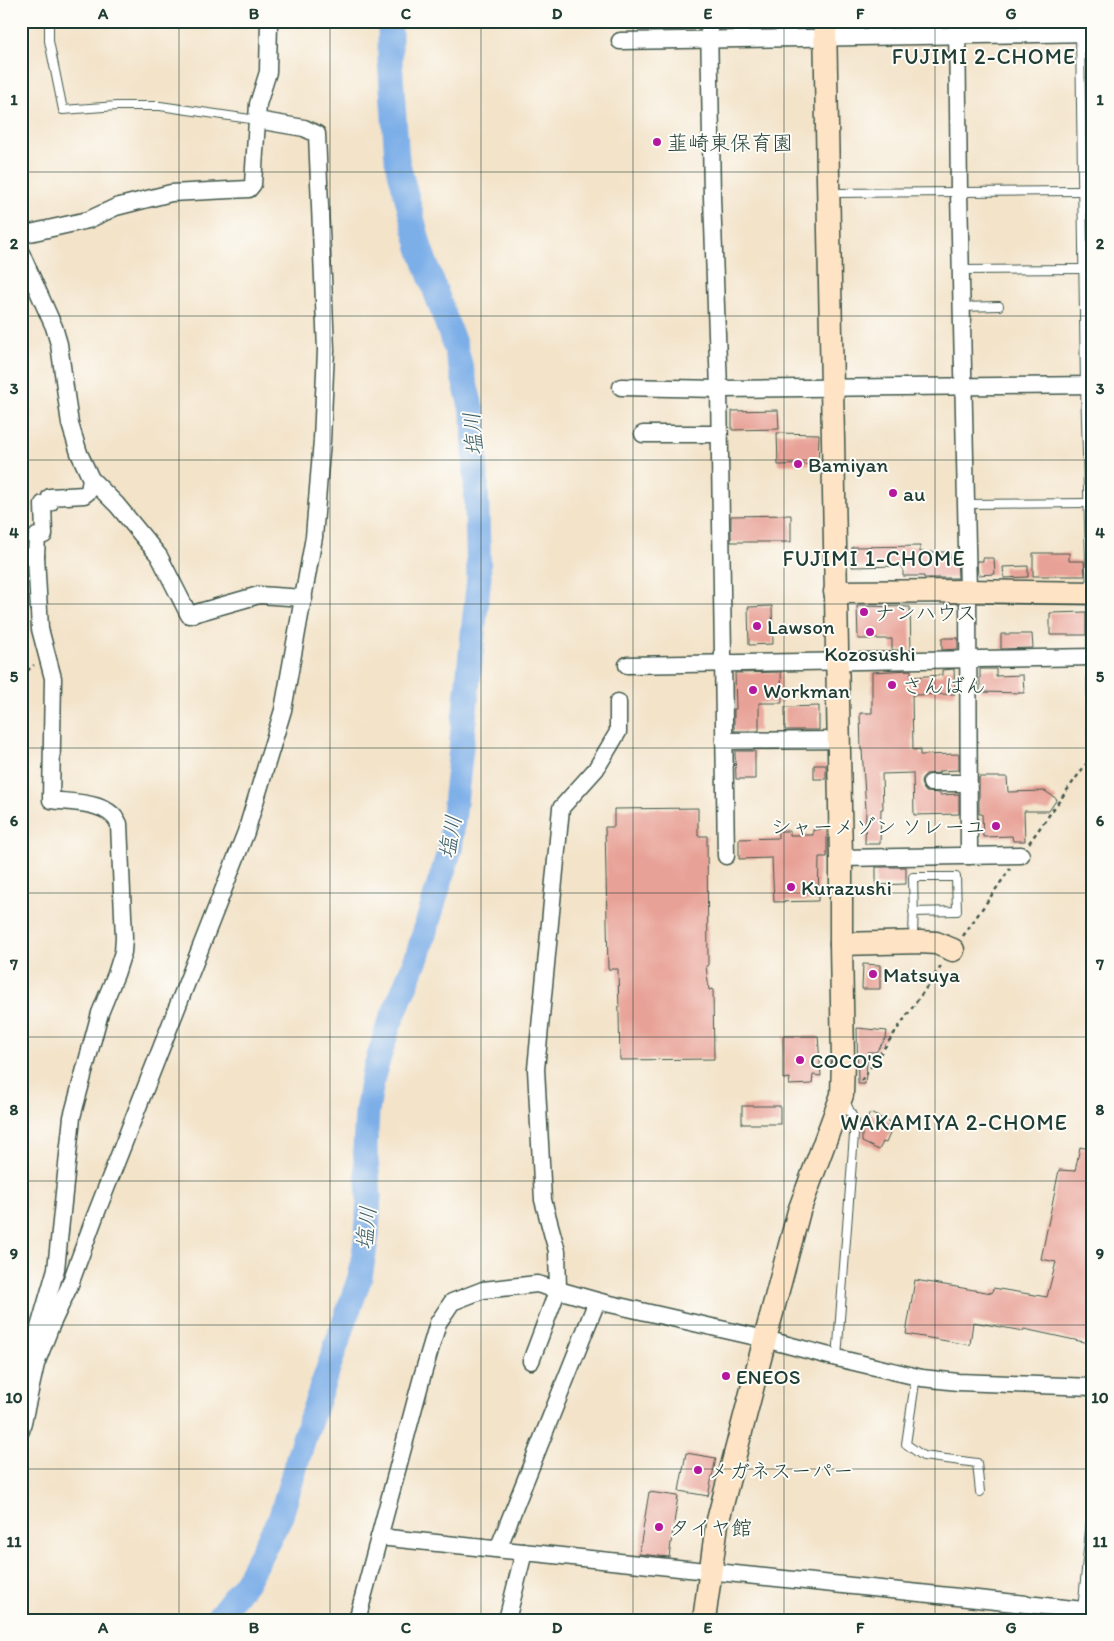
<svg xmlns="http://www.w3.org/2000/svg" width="1114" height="1641" font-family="Itim,'Klee One',sans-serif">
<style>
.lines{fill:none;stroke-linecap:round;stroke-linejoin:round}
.river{stroke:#7caee8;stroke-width:25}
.building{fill:#e8a196}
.lane-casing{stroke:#3f564a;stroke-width:10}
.street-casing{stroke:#3f564a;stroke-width:19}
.secondary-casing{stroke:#3f564a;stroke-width:25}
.path{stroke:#3f564a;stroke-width:2.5;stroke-dasharray:4 4;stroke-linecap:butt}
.lane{stroke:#fff;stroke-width:8}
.street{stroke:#fff;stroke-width:16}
.secondary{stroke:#fee4c5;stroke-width:22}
.grid{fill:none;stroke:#1f3d34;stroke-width:1;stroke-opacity:0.55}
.poi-dot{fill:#b5179e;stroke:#fdfcf7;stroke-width:2}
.labels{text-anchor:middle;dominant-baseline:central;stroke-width:4;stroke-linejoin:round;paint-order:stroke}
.poi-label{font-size:21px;fill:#1f3d34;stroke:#fdfcf7;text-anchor:start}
.neighbourhood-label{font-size:22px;letter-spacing:1px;fill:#1f3d34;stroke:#fdfcf7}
.water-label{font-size:22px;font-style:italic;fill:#3b5f6a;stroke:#fdfcf7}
.neatline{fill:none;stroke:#1f3d34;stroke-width:2}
.grid-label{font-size:16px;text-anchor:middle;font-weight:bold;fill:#1f3d34}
</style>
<rect width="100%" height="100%" fill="#fdfcf7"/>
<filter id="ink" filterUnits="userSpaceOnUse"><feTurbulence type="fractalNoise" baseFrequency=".02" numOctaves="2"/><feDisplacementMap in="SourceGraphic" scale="10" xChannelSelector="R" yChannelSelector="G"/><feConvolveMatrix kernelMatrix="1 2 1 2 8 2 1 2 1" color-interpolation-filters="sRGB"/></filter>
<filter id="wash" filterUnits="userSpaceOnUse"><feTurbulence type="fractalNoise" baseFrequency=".0096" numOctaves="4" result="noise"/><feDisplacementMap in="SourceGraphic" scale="20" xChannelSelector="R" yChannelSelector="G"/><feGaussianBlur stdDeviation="1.12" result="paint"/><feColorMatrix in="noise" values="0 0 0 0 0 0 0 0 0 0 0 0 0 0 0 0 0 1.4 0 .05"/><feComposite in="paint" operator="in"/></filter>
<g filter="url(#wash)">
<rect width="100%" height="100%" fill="#f3e3c9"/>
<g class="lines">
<!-- river -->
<polyline class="river" points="216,1620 246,1582 281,1516 303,1441 360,1277 367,1235 369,1195 365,1148 367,1112 373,1076 388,1028 417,957 450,849 459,767 479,577 474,418 456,349 420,248 397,160 390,60 390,21"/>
</g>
<g id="blocks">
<!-- building -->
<g class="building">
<polygon points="778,410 779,429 732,430 732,411"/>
<polygon points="777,433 819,434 818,464 778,465"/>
<polygon points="791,515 791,542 731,542 731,516"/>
<polygon points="920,546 920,552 949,552 949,557 957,557 958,578 924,578 924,576 903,576 903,566 852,567 852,547"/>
<polygon points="1033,553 1069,553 1069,561 1084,561 1085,576 1033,576"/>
<polygon points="983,558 994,558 995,574 978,575 977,561 983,561"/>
<polygon points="1028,566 1028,577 1004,578 1003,567"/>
<polygon points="772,606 773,644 749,645 748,607"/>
<polygon points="857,606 910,607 911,650 892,650 892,639 858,639"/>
<polygon points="1086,612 1086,635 1050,635 1050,613"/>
<polygon points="1001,634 1032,634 1033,648 1001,649"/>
<polygon points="942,638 958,638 958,649 942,650"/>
<polygon points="954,669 955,694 912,695 913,750 920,749 920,755 959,754 959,770 939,771 939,773 926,774 922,778 921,783 923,788 926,792 940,793 940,795 959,794 959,814 914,815 913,773 882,774 883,809 881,809 880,844 865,844 866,809 862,750 861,750 860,713 872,713 872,672 911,670 911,677 942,675 942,670"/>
<polygon points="980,669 996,669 996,676 1023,675 1024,693 980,692"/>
<polygon points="781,672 782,703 759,703 759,731 734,731 734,709 736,709 735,673"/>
<polygon points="819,706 819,730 785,730 785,707"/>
<polygon points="735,751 755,751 755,779 736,779"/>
<rect x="814" y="765" width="12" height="14"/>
<polygon points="979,777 1007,777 1008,792 1045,791 1057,799 1049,811 1024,811 1025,841 1013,841 1012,836 983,837 982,814 979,814"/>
<polygon points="698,808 698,836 707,836 708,966 706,966 709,990 713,989 714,1059 620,1060 618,969 608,969 605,827 614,827 614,809"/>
<polygon points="827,829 827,857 819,857 818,901 774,902 772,858 739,859 739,839 778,838 778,831 790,831 790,835 813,835 813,830"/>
<polygon points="876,867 906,867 906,884 876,885"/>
<polygon points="863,964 880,965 880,989 862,989"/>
<polygon points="857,1028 887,1031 886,1038 876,1052 868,1052 865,1084 858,1084"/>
<polygon points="783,1036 818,1036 821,1076 813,1075 812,1084 789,1085 790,1078 783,1079"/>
<rect x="742" y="1106" width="38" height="18"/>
<polygon points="870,1113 894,1124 886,1143 883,1142 879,1150 862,1142 862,1130"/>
<polygon points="1080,1147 1093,1150 1093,1344 1024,1329 1023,1331 973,1322 970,1345 906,1334 915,1280 992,1293 993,1288 1047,1297 1056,1262 1041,1259 1059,1170 1075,1171"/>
<polygon points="686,1453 716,1458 708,1496 679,1491"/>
<polygon points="649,1492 678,1496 669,1557 639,1554"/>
</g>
</g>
</g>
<g filter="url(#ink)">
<use href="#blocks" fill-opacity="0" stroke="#3f564a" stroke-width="1"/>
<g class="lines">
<defs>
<g id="lane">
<polyline points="49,21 49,41 63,110 117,106 160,106 257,120"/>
<polyline points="1080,34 1085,385 1091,593 1092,756"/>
<polyline points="831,193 1082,191"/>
<polyline points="960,270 1083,269"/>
<polyline points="961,307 999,306"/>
<polyline points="965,504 1087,503"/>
<path d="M 913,940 C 914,919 914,898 913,877 L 956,877 L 957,911 L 913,912"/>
<polyline points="837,1358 855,1122 845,1101"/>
<polyline points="916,1376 906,1444 923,1456 977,1463 980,1492"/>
<polyline points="1082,1610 1093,1500"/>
</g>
<g id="street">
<polyline points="709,21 712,197 719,389 726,856"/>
<polyline points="957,21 959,192 968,591 969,856"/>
<polyline points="620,41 1093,33"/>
<polyline points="21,235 88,220 116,207 171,193 249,189 253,184 258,104 268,72 269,21"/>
<polyline points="21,253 54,327 59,344 70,424 79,453 91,479 117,505 159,556 189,615 259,595 304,598"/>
<polyline points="621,387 719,389 1093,385"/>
<polyline points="643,434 719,434"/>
<polyline points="36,556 37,536 44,535 43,504 50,503 50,497 84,495 89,491 91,479"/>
<path d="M 21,557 L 36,556 L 40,629 L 53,678 L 51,800 C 73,803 109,801 119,824 L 124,938 L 123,952 L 116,974 L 100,1013 L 72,1117 L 56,1269 L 33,1348"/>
<polyline points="627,665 1093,657"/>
<polyline points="724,741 838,740"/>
<polyline points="931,783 968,783"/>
<polyline points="841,858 1021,855"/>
<polyline points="531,1361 558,1289 557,1251 543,1200 536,1069 561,808 596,769 618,732 618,702"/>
<polyline points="21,1431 36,1364 50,1328 69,1287 94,1219 246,832 283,710 314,537 322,440 326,350 317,134 304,128 257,120"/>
<polyline points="379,1537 1093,1611"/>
<polyline points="498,1549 597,1301"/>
<polyline points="357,1620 422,1377 438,1323 452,1302 483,1290 537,1284 597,1301 765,1339 837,1358 922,1378 958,1382 1093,1387"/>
<polyline points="507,1620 524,1552"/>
</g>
<g id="secondary">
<polyline points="835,592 968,591 1093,593"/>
<polyline points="841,944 920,942 936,943 953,950"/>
<polyline points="704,1620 717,1524 765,1339 799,1211 842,1095 843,1061 841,944 841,858 825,21"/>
</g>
</defs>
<!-- lane casing -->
<use href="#lane" class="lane-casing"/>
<!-- street casing -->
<use href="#street" class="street-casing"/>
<!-- secondary casing -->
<use href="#secondary" class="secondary-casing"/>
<!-- path -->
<g class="path">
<polyline points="21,676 34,665"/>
<polyline points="1029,843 1086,764"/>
<polyline points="963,936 1010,869"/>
<polyline points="861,1081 942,965"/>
</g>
<!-- lane -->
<use href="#lane" class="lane"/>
<!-- street -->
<use href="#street" class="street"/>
<!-- secondary -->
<use href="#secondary" class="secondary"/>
</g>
</g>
<!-- grid -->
<path class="grid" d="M 179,21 L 179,1620M 330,21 L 330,1620M 481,21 L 481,1620M 633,21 L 633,1620M 784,21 L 784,1620M 935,21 L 935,1620M 21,172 L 1093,172M 21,316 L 1093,316M 21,460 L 1093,460M 21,604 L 1093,604M 21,748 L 1093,748M 21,893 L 1093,893M 21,1037 L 1093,1037M 21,1181 L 1093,1181M 21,1325 L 1093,1325M 21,1469 L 1093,1469"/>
<!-- markers -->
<g class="poi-dot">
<circle cx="657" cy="142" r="5"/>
<circle cx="798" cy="464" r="5"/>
<circle cx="893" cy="493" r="5"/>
<circle cx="864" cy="612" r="5"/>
<circle cx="757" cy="626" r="5"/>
<circle cx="870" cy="632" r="5"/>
<circle cx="892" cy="685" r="5"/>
<circle cx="753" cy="690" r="5"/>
<circle cx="996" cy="826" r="5"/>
<circle cx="791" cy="887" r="5"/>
<circle cx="873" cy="974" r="5"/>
<circle cx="800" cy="1060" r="5"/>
<circle cx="726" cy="1376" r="5"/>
<circle cx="698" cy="1470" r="5"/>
<circle cx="659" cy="1527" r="5"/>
</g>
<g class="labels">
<!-- poi labels -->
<g class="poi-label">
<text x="667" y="142">韮崎東保育園</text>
<text x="808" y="464">Bamiyan</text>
<text x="903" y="493">au</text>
<text x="874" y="612">ナンハウス</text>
<text x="767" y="626">Lawson</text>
<text x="870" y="653" text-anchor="middle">Kozosushi</text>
<text x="902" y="685">さんばん</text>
<text x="763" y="690">Workman</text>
<text x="986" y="826" text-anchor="end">シャーメゾン ソレーユ</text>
<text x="801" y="887">Kurazushi</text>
<text x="883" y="974">Matsuya</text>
<text x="810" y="1060">COCO'S</text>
<text x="736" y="1376">ENEOS</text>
<text x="708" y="1470">メガネスーパー</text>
<text x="669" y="1527">タイヤ館</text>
</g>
<!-- neighbourhood labels -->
<g class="neighbourhood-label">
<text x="984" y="56">FUJIMI 2-CHOME</text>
<text x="874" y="558">FUJIMI 1-CHOME</text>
<text x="954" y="1122">WAKAMIYA 2-CHOME</text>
</g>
<!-- water labels -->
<g class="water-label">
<text transform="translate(473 434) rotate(-95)">塩川</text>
<text transform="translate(450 837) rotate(-80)">塩川</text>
<text transform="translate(366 1228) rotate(-84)">塩川</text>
</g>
</g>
<!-- margin -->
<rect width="1114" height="1641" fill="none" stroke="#fdfcf7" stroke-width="55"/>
<rect x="28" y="28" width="1058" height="1586" class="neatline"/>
<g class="grid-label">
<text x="103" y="19">A</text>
<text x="254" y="19">B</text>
<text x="406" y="19">C</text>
<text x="557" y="19">D</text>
<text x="708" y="19">E</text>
<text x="860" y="19">F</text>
<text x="1011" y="19">G</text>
<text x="14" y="105">1</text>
<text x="1100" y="105">1</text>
<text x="14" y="249">2</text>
<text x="1100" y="249">2</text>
<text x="14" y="394">3</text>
<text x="1100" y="394">3</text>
<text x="14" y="538">4</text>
<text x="1100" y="538">4</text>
<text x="14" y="682">5</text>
<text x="1100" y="682">5</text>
<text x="14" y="826">6</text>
<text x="1100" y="826">6</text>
<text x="14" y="970">7</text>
<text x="1100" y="970">7</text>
<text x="14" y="1115">8</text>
<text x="1100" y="1115">8</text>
<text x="14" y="1259">9</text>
<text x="1100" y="1259">9</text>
<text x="14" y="1403">10</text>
<text x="1100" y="1403">10</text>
<text x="14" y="1547">11</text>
<text x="1100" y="1547">11</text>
<text x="103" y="1633">A</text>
<text x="254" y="1633">B</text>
<text x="406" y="1633">C</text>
<text x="557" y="1633">D</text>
<text x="708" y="1633">E</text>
<text x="860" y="1633">F</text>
<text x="1011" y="1633">G</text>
</g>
</svg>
